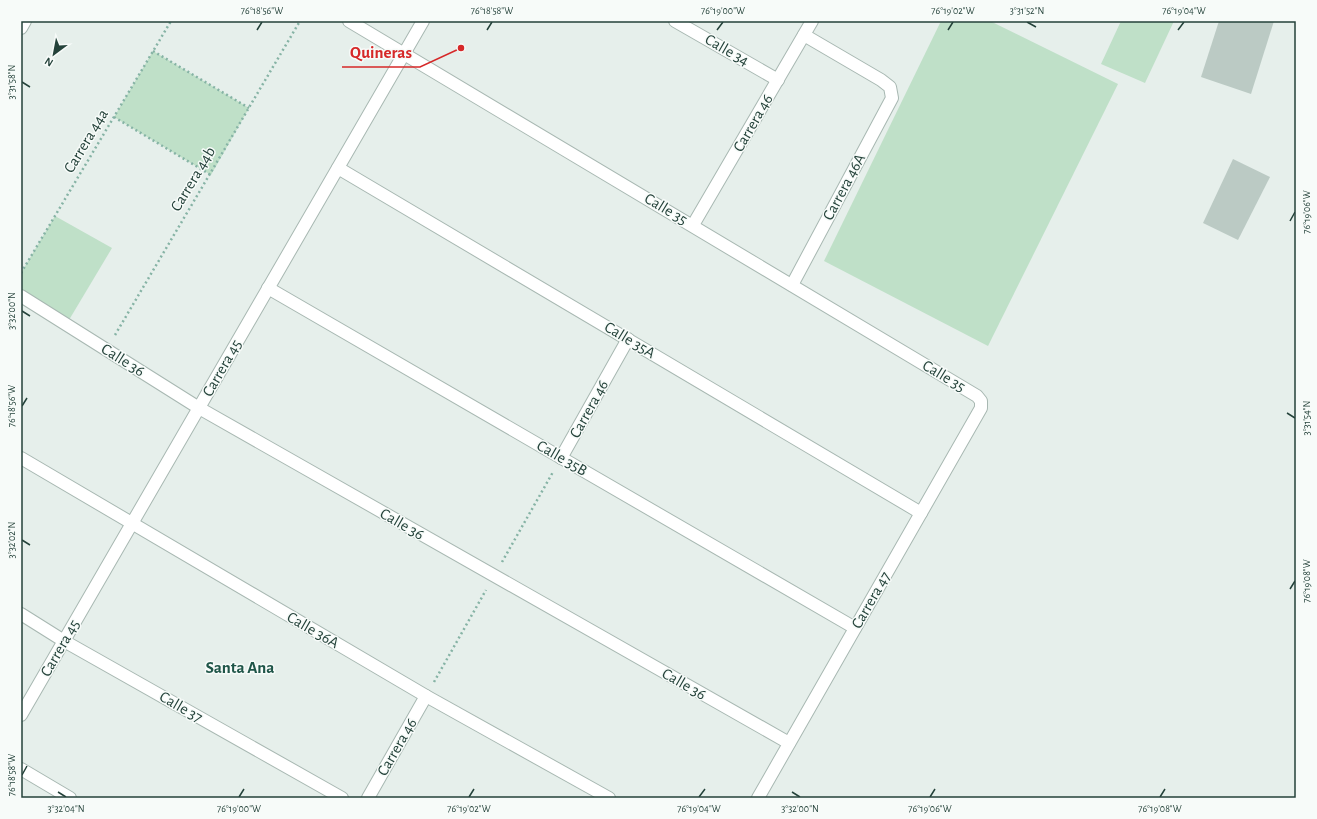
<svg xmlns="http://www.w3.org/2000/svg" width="1317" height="819" font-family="'Alegreya Sans',sans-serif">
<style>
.green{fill:#bfe0c8}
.building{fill:#bbcac4}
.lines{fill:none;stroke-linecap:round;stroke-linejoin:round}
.minor-casing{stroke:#a8b8b2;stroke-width:14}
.path{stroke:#86b3a5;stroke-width:2.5;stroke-dasharray:2 3;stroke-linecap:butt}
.minor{stroke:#fff;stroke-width:12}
.ticks{fill:none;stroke:#24423a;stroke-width:1.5}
.labels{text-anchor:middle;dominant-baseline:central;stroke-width:3;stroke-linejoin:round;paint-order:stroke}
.street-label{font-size:16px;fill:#24423a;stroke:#f7fbf9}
.neighbourhood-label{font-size:17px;font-weight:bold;fill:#1f5548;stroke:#f7fbf9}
.leader{fill:none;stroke:#d62828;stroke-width:1.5}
.callout-dot{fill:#d62828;stroke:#f7fbf9;stroke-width:1.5}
.callout-label{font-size:17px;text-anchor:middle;font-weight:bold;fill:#d62828;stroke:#f7fbf9;stroke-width:3;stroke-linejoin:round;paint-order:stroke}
.neatline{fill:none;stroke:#24423a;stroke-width:1.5}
.ticks-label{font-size:10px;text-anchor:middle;fill:#24423a}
</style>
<rect width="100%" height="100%" fill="#e6efeb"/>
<!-- green -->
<g class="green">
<polygon points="941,21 990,21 1118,84 988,346 824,261"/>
<polygon points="1121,21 1174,21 1145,83 1101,64"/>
<polygon points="153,51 249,108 211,175 114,117"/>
<polygon points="55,216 112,248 66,325 21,296 21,273"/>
</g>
<!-- building -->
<g class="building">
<polygon points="1219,21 1274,21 1251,94 1201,77"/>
<polygon points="1233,159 1270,177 1238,240 1203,223"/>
</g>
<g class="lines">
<defs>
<g id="minor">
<polyline points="349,21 977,396 981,401 981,408 758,798"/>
<polyline points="675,21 778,80"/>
<polyline points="21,28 25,21"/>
<polyline points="338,168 921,513"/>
<polyline points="693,225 812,21"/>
<polyline points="792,285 892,98 890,87 881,80 804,35"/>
<polyline points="268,288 855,628"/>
<polyline points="21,296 199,408 789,743"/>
<polyline points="21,458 426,696 609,798"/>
<polyline points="561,458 628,339"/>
<polyline points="21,614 64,641 342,798"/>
<polyline points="21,715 423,21"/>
<polyline points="21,769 70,798"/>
<polyline points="368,798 426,696"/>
</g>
</defs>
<!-- minor casing -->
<use href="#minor" class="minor-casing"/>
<!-- path -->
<g class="path">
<polyline points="153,51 249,108"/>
<polyline points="114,117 211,175"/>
<polyline points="21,273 171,21"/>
<polyline points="115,335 300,21"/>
<polyline points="502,562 553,472"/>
<polyline points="434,682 486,590"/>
</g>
<!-- minor -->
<use href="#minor" class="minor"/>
</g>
<!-- ticks -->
<path class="ticks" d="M 1027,22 L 1036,27M 257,30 L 262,22M 487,30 L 492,22M 717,30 L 723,22M 948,30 L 953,22M 1178,30 L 1184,22M 22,82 L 30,87M 1290,221 L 1295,212M 22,311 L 30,316M 22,406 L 27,398M 1287,413 L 1295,418M 22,540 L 30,545M 1290,589 L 1295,581M 22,775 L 27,766M 58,792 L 66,797M 792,792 L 800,797M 239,797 L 244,789M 469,797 L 474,789M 699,797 L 705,789M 930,797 L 935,789M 1160,797 L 1165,789"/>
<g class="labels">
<!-- street labels -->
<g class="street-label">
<text transform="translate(727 50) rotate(30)">Calle 34</text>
<text transform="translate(753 123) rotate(-60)">Carrera 46</text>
<text transform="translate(86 141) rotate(-59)">Carrera 44a</text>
<text transform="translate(193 179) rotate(-59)">Carrera 44b</text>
<text transform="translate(844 187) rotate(-62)">Carrera 46A</text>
<text transform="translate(666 209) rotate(31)">Calle 35</text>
<text transform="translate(630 340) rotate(31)">Calle 35A</text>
<text transform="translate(123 360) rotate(32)">Calle 36</text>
<text transform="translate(222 368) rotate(-60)">Carrera 45</text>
<text transform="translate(944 376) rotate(31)">Calle 35</text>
<text transform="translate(589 409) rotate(-61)">Carrera 46</text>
<text transform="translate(562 458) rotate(30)">Calle 35B</text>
<text transform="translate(402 524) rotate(30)">Calle 36</text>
<text transform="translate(871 600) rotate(-60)">Carrera 47</text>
<text transform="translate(313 630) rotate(30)">Calle 36A</text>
<text transform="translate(60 648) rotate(-60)">Carrera 45</text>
<text transform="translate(684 684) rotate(30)">Calle 36</text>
<text transform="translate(181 707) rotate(30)">Calle 37</text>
<text transform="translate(397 747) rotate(-60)">Carrera 46</text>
</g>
<!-- neighbourhood labels -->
<g class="neighbourhood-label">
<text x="240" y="667">Santa Ana</text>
</g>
</g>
<!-- callouts -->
<path class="leader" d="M461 48L420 67H342"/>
<circle class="callout-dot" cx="461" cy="48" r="4"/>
<g class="callout-label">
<text x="381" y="58">Quineras</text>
</g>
<!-- border -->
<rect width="1317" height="819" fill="none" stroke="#f7fbf9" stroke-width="44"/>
<!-- north arrow -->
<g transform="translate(54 54) rotate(212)" stroke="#f7fbf9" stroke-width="3" paint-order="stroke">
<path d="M0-3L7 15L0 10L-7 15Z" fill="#24423a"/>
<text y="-6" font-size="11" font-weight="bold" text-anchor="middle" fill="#24423a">N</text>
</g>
<rect x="22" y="22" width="1273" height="775" class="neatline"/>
<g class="ticks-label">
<text x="262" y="14">76°18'56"W</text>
<text x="492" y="14">76°18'58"W</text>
<text x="723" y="14">76°19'00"W</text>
<text x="953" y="14">76°19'02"W</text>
<text x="1027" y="14">3°31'52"N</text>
<text x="1184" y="14">76°19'04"W</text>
<text transform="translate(11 82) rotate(-90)" y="4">3°31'58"N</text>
<text transform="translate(1306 212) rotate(-90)" y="4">76°19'06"W</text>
<text transform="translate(11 311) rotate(-90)" y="4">3°32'00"N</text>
<text transform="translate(11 406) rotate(-90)" y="4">76°18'56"W</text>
<text transform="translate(1306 418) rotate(-90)" y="4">3°31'54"N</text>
<text transform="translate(11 540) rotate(-90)" y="4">3°32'02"N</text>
<text transform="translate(1306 581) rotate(-90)" y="4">76°19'08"W</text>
<text transform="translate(11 775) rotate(-90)" y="4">76°18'58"W</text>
<text x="66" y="812">3°32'04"N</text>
<text x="239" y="812">76°19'00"W</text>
<text x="469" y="812">76°19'02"W</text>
<text x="699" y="812">76°19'04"W</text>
<text x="800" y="812">3°32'00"N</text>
<text x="930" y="812">76°19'06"W</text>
<text x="1160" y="812">76°19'08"W</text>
</g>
</svg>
